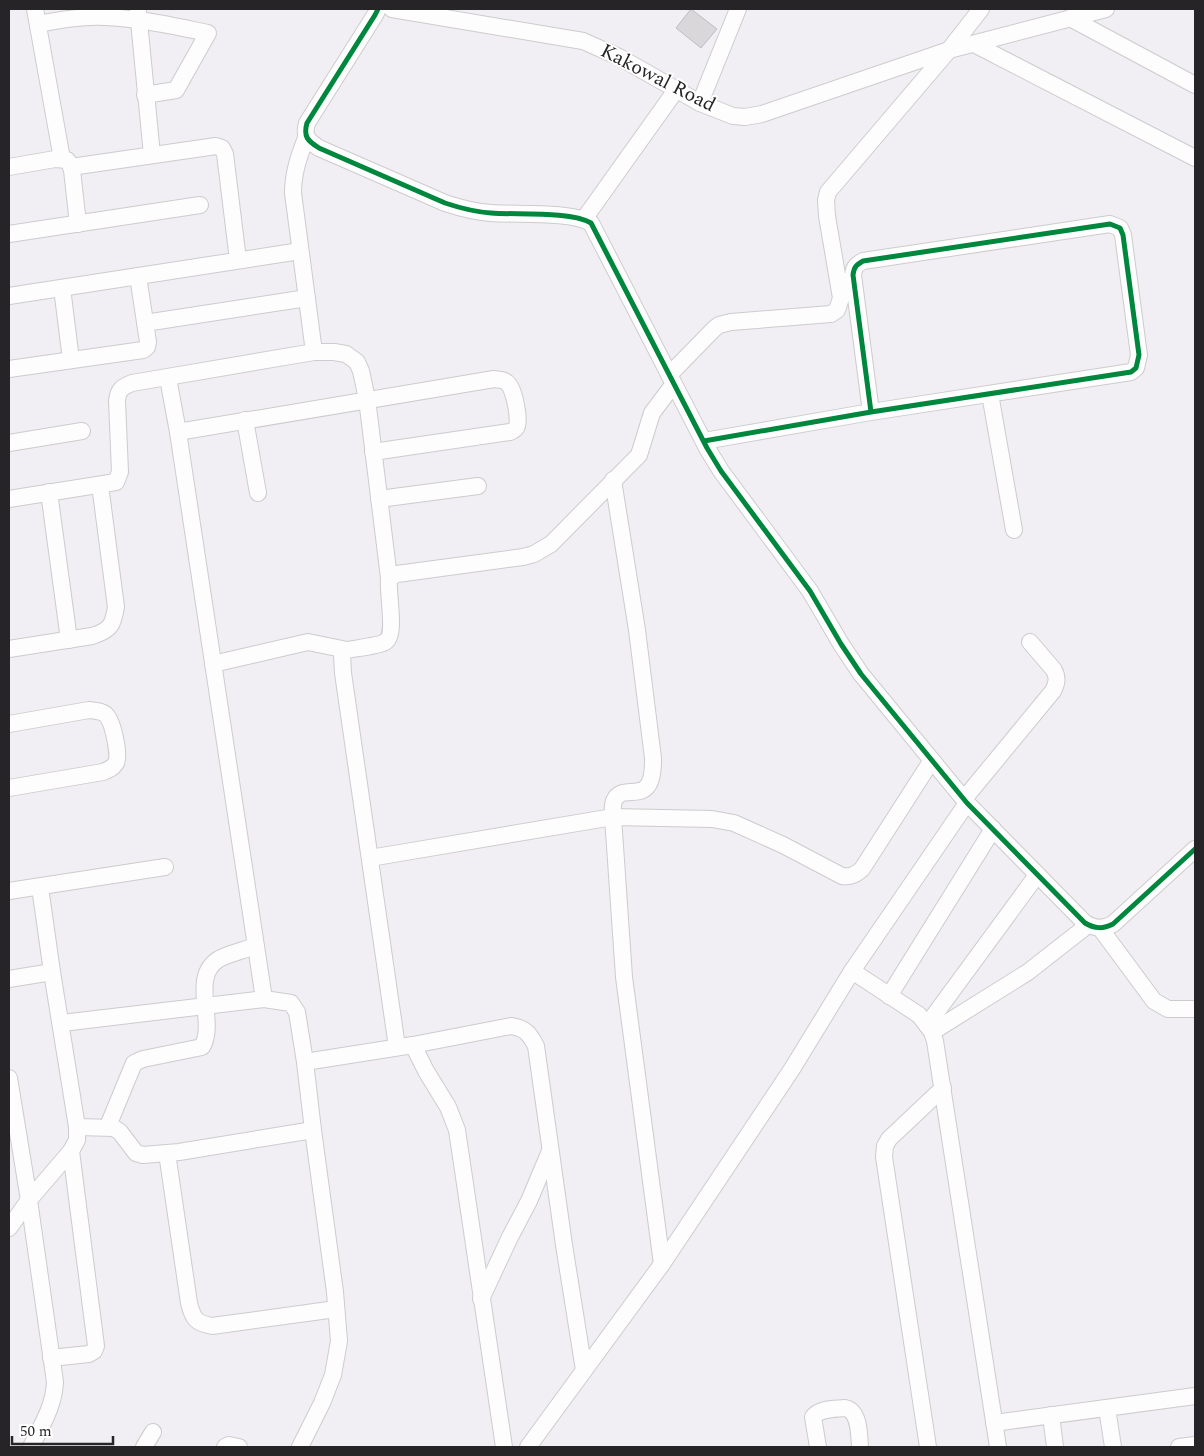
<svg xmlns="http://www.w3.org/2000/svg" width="1204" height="1456" font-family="Spectral,serif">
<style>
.building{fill:#dad7da;stroke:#c0bdbf}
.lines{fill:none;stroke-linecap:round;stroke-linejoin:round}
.minor-casing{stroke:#cdcbce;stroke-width:18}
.minor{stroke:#fdfdfd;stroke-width:16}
.cycleway-casing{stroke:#fff;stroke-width:8}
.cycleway{stroke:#00873e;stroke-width:5}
.labels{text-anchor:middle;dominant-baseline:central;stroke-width:4;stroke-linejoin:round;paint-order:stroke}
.street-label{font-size:20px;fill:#262427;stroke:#fff}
</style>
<rect width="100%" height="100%" fill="#f1eff3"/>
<!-- building -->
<polygon class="building" points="691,9 717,29 701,48 676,28"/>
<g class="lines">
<defs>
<g id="minor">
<polyline points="35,9 62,159"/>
<path d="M 378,9 L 375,15 L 307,123 C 303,137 308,141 319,148 L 445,203 C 460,208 476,212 491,213 C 517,215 571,211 591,223 L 707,448 L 721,471 L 810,591 L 841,644 L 861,674 L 967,803 L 1085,923 C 1095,929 1103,929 1113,924 L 1195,849"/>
<polyline points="392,9 583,41 619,57 700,103 733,116 745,117 762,114 949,50 1106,9"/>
<polyline points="138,11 152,155"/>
<polyline points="1070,18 1195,85"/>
<path d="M 38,24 C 60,20 82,16 104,17 C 139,18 173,26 208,33 L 176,90 L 145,95"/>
<polyline points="974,44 1195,158"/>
<polyline points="700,103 738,9"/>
<path d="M 306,138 C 299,156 293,173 293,193 L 314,352"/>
<polyline points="9,167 55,159 67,160 70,164 72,170 78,224"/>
<polyline points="71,167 216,146 222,148 225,154 238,260"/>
<polyline points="584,219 676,90"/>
<polyline points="9,234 200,205"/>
<polyline points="62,288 71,360"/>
<polyline points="9,296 300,251"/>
<polyline points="145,323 307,298"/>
<polyline points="9,369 143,350 147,347 148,342 138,276"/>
<polyline points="669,375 714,329 719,325 731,322 831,314 837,310 841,298 827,216 826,200 828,192 949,50 981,9"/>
<polyline points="168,378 178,432 264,999"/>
<polyline points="990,394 1014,530"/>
<polyline points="245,420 258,493"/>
<path d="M 178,432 L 494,379 C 500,380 505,379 509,385 C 514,390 521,422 516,428 C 515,430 512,431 510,432 L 373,452"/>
<path d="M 704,441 L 871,412 L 1131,372 L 1136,368 L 1139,355 L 1123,235 L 1120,228 L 1110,224 L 863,261 C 856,265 854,267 853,275 L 871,412"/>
<polyline points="9,443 82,431"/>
<path d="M 613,480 L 637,630 L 653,758 C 654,812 623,779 614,801 C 612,806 613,812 613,817 L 624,977 L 662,1264"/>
<polyline points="49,492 69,640"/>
<path d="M 9,499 L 116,482 L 120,472 L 117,401 C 118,390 122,387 132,383 L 314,352 L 334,352 L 346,354 L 357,362 L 361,371 L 367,399 L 389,578"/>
<polyline points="379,499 478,486"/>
<path d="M 9,649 L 92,636 C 111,630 113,625 116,607 L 100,485"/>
<polyline points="213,664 308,642 347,650"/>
<path d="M 9,724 L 89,710 C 96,711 103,711 107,716 C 113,723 120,755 116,763 C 113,768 108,770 103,772 L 9,788"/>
<path d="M 964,799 L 1053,691 C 1057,683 1058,678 1054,670 L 1030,642"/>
<path d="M 370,858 L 613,817 L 712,819 L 734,823 L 783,845 L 842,876 C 851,877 855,875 862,869 L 932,760"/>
<polyline points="9,891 165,867"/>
<polyline points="1100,928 1154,1001 1168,1009 1195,1009"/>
<polyline points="852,971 919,1015 932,1032 935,1041 998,1447"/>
<polyline points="9,979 52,972"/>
<polyline points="889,996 993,829"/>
<polyline points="62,1023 264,999 291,1003 297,1012 305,1062 313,1130 335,1292 339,1341 333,1375 322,1403 300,1447"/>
<polyline points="927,1025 1037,875"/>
<polyline points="932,1032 1028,972 1088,925"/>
<polyline points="413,1045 426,1071 448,1107 457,1130 504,1447"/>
<path d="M 397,1047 L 343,673 L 342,654 L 347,650 C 356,648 379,646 385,642 C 397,636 387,592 389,578 L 397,574 L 523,557 L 534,554 L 551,544 L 639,455 L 652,413 L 673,385"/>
<path d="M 305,1062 L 413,1045 L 511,1026 C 525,1028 529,1033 536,1046 L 564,1245 L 584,1370"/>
<path d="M 9,1078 L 29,1200 L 55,1382 C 54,1407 41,1426 31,1447"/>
<path d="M 108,1126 L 134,1063 L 143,1059 L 202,1047 C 217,1022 189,977 219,959 C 228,954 245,950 255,946"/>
<polyline points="77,1127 114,1128 120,1132 136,1153 143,1155 179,1152 313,1130"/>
<path d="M 167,1153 L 189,1303 C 193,1319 196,1323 212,1326 L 336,1309"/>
<polyline points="9,1228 29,1200 71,1151 77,1140 77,1127 52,972 40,887"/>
<polyline points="481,1299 510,1237 529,1201 550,1151"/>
<polyline points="51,1358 89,1354 94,1351 96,1346 71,1151"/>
<polyline points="1107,1408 1113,1447"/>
<polyline points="1051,1415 1055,1447"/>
<polyline points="994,1423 1195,1396"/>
<polyline points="144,1447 153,1432"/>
<polyline points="225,1447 229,1445 239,1447"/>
<polyline points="528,1447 662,1264 792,1069 852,971 967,803"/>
<path d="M 818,1447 L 813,1417 C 819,1408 835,1409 845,1408 C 860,1411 859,1435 860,1447"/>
<polyline points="928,1447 884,1157 885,1146 889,1139 943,1088"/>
<polyline points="1179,1447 1195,1445"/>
</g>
</defs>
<!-- minor casing -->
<use href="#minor" class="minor-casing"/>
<!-- minor -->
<use href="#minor" class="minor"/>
<defs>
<g id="cycleway">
<path d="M 378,9 L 375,15 L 307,123 C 303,137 308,141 319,148 L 445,203 C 460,208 476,212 491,213 C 517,215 571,211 591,223 L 707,448 L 721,471 L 810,591 L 841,644 L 861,674 L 967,803 L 1085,923 C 1095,929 1103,929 1113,924 L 1195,849"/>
<path d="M 704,441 L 871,412 L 1131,372 L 1136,368 L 1139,355 L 1123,235 L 1120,228 L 1110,224 L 863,261 C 856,265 854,267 853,275 L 871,412"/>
</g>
</defs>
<!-- cycleway casing -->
<use href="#cycleway" class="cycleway-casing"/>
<!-- cycleway -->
<use href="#cycleway" class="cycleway"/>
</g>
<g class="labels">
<!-- street labels -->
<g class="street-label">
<text transform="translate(658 78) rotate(27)">Kakowal Road</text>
</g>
</g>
<!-- border -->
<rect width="1204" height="1456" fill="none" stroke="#262427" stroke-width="20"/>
<!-- scale -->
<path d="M12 1436v8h101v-8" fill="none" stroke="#262427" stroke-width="2.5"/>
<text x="20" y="1436" font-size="15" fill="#262427" stroke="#ffffff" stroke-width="4" paint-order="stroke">50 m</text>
</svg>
